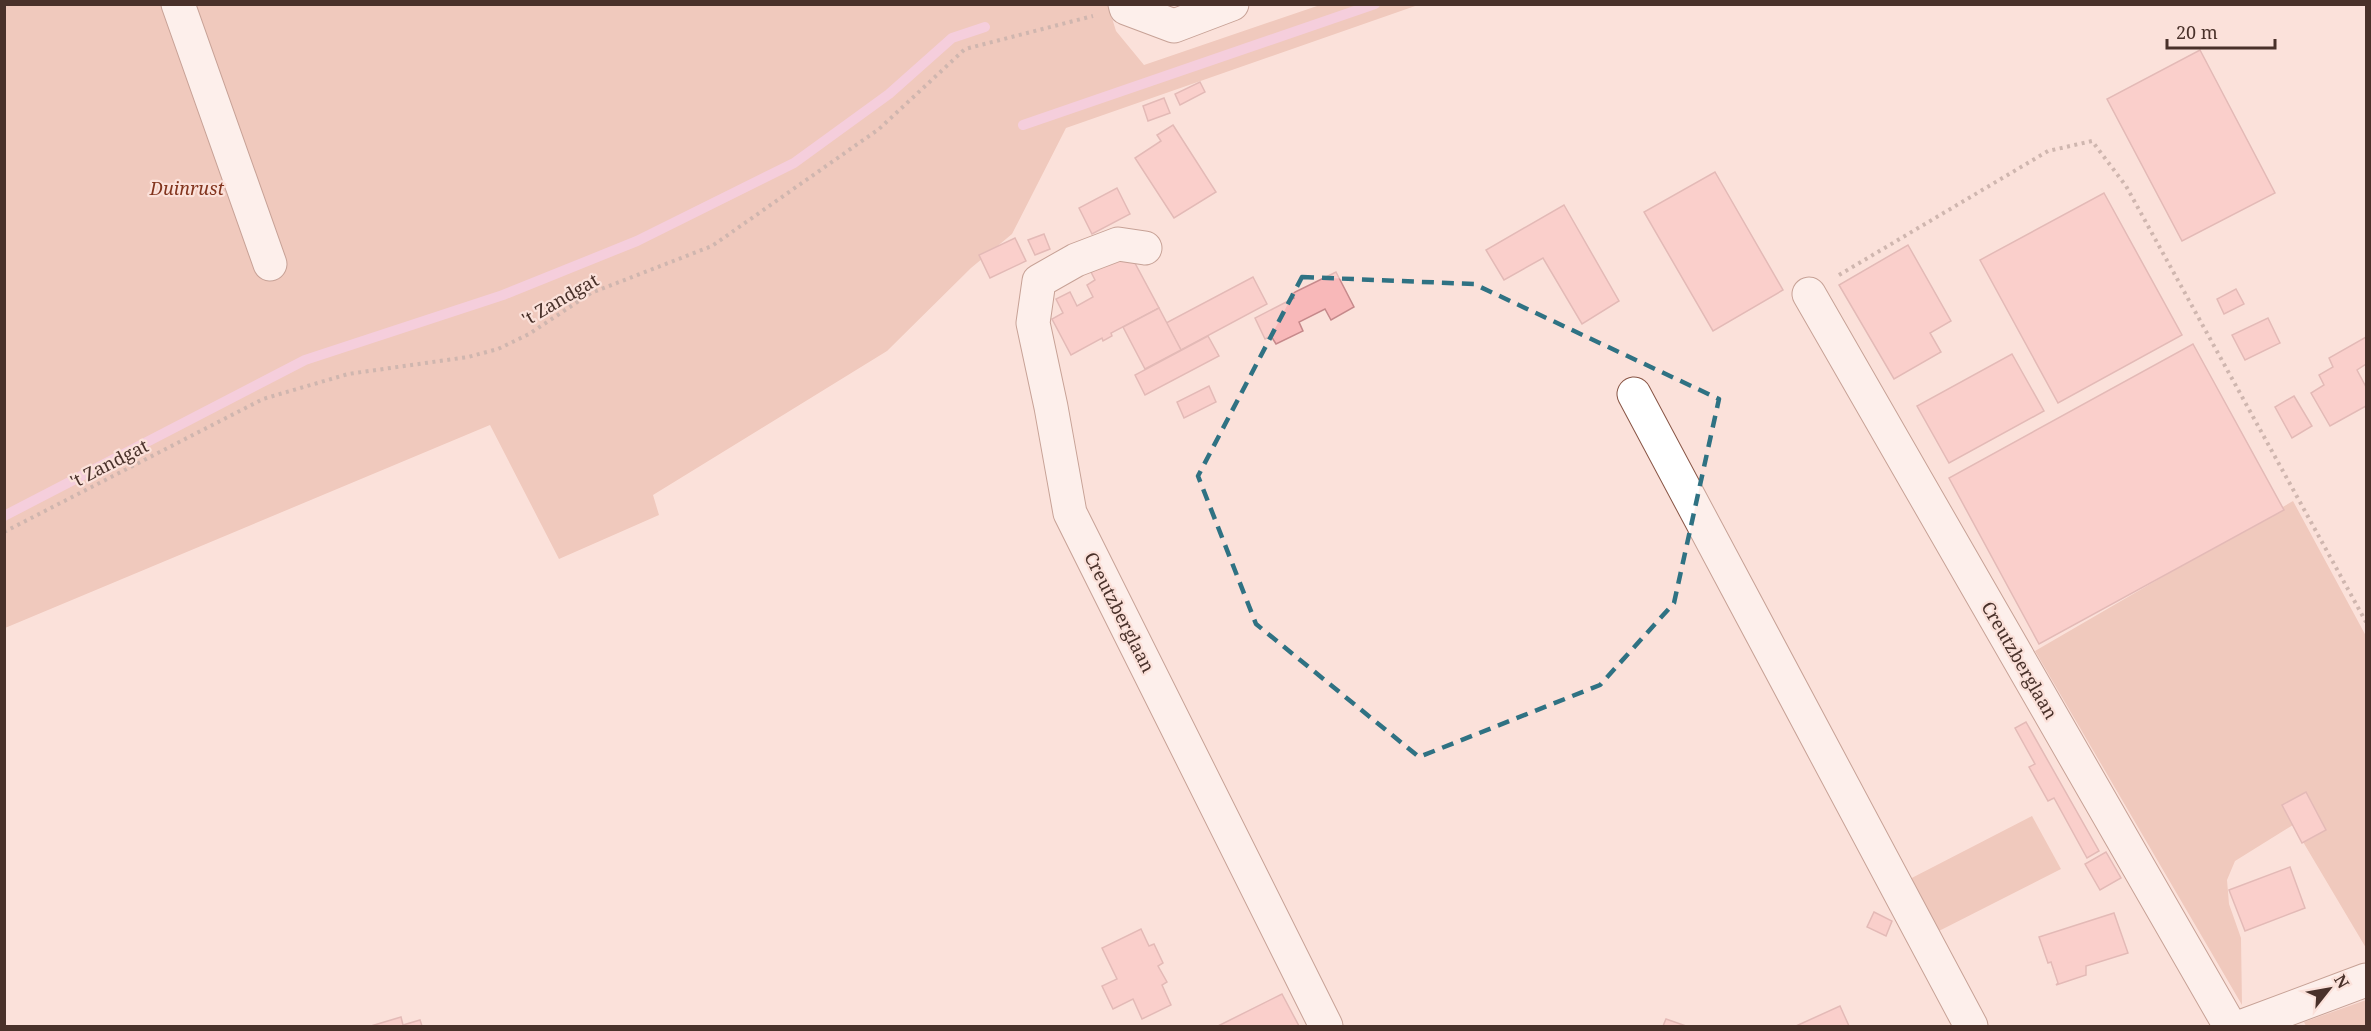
<svg xmlns="http://www.w3.org/2000/svg" width="2371" height="1031" font-family="'Noto Serif',serif">
<style>
.green{fill:#e2aa99}
.lines{fill:none;stroke-linecap:round;stroke-linejoin:round}
.stream{stroke:#eeb5de;stroke-width:10}
.building{fill:#f8b8b9;stroke:#c6898b;stroke-width:1.5}
.minor-casing{stroke:#885444;stroke-width:35}
.path{stroke:#9a817a;stroke-width:4;stroke-dasharray:3 4.5;stroke-linecap:butt}
.minor{stroke:#fff;stroke-width:33}
.marked{fill:none;stroke:#2f7283;stroke-width:4.5;stroke-dasharray:12 8;stroke-linejoin:round}
.labels{text-anchor:middle;dominant-baseline:central;stroke-width:4.5;stroke-linejoin:round;paint-order:stroke}
.park-label{font-size:18px;font-style:italic;fill:#82341d;stroke:#fbe1da}
.street-label{font-size:18px;fill:#49312a;stroke:#fbe1da}
</style>
<rect width="100%" height="100%" fill="#fbe1da"/>
<!-- green -->
<g class="green">
<polygon points="5,5 1108,5 1116,31 1144,65 1320,5 1418,5 1066,128 1012,234 971,268 887,351 653,495 659,515 559,559 490,425 5,628"/>
<polygon points="2293,501 2366,636 2366,948 2293,825 2235,861 2227,880 2229,904 2241,938 2242,1005 2035,651"/>
<polygon points="2032,816 2061,869 1933,934 1902,883"/>
<polygon points="2366,1000 2366,1026 2306,1026 2304,1022"/>
</g>
<g class="lines">
<!-- stream -->
<g class="stream">
<polyline points="1023,125 1375,4"/>
<polyline points="4,516 305,360 503,295 637,241 794,163 889,94 952,38 985,27"/>
</g>
</g>
<!-- building -->
<g class="building">
<polygon points="2200,50 2275,193 2182,241 2107,99"/>
<polygon points="1200,82 1205,92 1180,105 1175,94"/>
<polygon points="1164,98 1170,113 1148,121 1143,106"/>
<polygon points="1173,125 1216,192 1174,218 1135,158 1161,141 1157,135"/>
<polygon points="1715,172 1783,290 1713,331 1644,212"/>
<polygon points="1117,188 1130,214 1092,234 1079,208"/>
<polygon points="2104,193 2182,335 2058,403 1980,260"/>
<polygon points="1564,205 1619,301 1582,324 1543,258 1504,280 1486,250"/>
<polygon points="1044,234 1050,249 1035,255 1028,240"/>
<polygon points="1015,238 1026,261 990,278 979,255"/>
<polygon points="1908,245 1951,321 1930,333 1941,352 1894,379 1839,285"/>
<polygon points="1129,252 1159,308 1111,333 1112,336 1103,341 1102,338 1071,355 1052,319 1063,313 1056,299 1070,292 1077,306 1093,297 1087,285 1095,280 1091,272"/>
<polygon points="1336,272 1354,307 1331,320 1325,309 1299,322 1303,331 1276,344 1271,336 1265,339 1255,318 1294,298 1291,294"/>
<polygon points="1253,277 1267,304 1181,350 1166,323"/>
<polygon points="2236,289 2244,304 2224,314 2217,299"/>
<polygon points="1159,308 1181,350 1145,369 1123,327"/>
<polygon points="2268,318 2280,343 2245,360 2232,335"/>
<polygon points="1208,336 1219,356 1145,395 1135,375"/>
<polygon points="2366,337 2366,364 2357,370 2366,387 2366,406 2330,426 2311,393 2324,385 2319,375 2333,367 2329,358"/>
<polygon points="2193,344 2284,510 2039,644 1949,478"/>
<polygon points="2012,354 2044,411 1949,463 1917,406"/>
<polygon points="1209,386 1216,402 1184,418 1177,402"/>
<polygon points="2294,396 2312,426 2292,438 2275,407"/>
<polygon points="2026,722 2099,851 2087,858 2054,798 2048,801 2029,767 2035,764 2015,728"/>
<polygon points="2306,792 2326,830 2302,843 2282,805"/>
<polygon points="2106,852 2121,878 2100,890 2085,864"/>
<polygon points="2290,867 2305,908 2245,931 2229,890"/>
<polygon points="1874,912 1892,921 1886,936 1867,927"/>
<polygon points="2114,913 2128,953 2086,966 2086,975 2056,985 2058,983 2051,962 2048,963 2039,937"/>
<polygon points="1141,929 1149,946 1154,944 1163,963 1158,966 1167,982 1162,985 1171,1005 1142,1019 1133,999 1113,1009 1102,986 1117,979 1102,948"/>
<polygon points="1282,994 1299,1026 1218,1026"/>
<polygon points="1840,1006 1849,1026 1796,1026"/>
<polygon points="401,1017 403,1025 420,1020 422,1026 371,1026"/>
<polygon points="1666,1019 1686,1026 1663,1026"/>
</g>
<g class="lines">
<defs>
<g id="minor">
<polyline points="178,4 270,264"/>
<polyline points="1125,4 1126,8 1174,26 1232,4"/>
<polyline points="1145,248 1118,244 1076,260 1039,281 1033,323 1051,407 1070,513 1326,1026"/>
<polyline points="1809,294 2230,1026"/>
<polyline points="1634,394 1971,1026"/>
<polyline points="2243,1026 2366,980"/>
</g>
</defs>
<!-- minor casing -->
<use href="#minor" class="minor-casing"/>
<!-- path -->
<g class="path">
<polyline points="1839,275 2048,151 2092,141 2126,186 2366,622"/>
<polyline points="4,532 263,399 348,374 468,357 498,349 529,334 591,293 712,246 879,129 965,49 1093,16"/>
</g>
<!-- minor -->
<use href="#minor" class="minor"/>
</g>
<!-- marked area -->
<path d="M0 0H2371V1031H0ZM 1302,277 L 1474,284 L 1719,399 L 1674,603 L 1600,685 L 1419,757 L 1256,624 L 1198,476 Z" fill="#fbe1da" fill-opacity=".55" fill-rule="evenodd"/>
<path class="marked" d="M 1302,277 L 1474,284 L 1719,399 L 1674,603 L 1600,685 L 1419,757 L 1256,624 L 1198,476 Z"/>
<g class="labels">
<!-- park labels -->
<g class="park-label">
<text x="187" y="188">Duinrust</text>
</g>
<!-- street labels -->
<g class="street-label">
<text transform="translate(560 299) rotate(-30)">'t Zandgat</text>
<text transform="translate(109 463) rotate(-27)">'t Zandgat</text>
<text transform="translate(1120 612) rotate(63)">Creutzberglaan</text>
<text transform="translate(2020 660) rotate(60)">Creutzberglaan</text>
</g>
</g>
<!-- border -->
<rect width="2371" height="1031" fill="none" stroke="#49312a" stroke-width="12"/>
<!-- north arrow -->
<g transform="translate(2329 989) rotate(59)" stroke="#fbe1da" stroke-width="4.5" paint-order="stroke">
<path d="M0-4.5L10 22L0 15L-10 22Z" fill="#49312a"/>
<text y="-9" font-size="16" font-weight="bold" text-anchor="middle" fill="#49312a">N</text>
</g>
<!-- scale -->
<path d="M2167 39v9h108v-9" fill="none" stroke="#49312a" stroke-width="3"/>
<text x="2176" y="39" font-size="18" fill="#49312a" stroke="#fbe1da" stroke-width="4.5" paint-order="stroke">20 m</text>
</svg>
